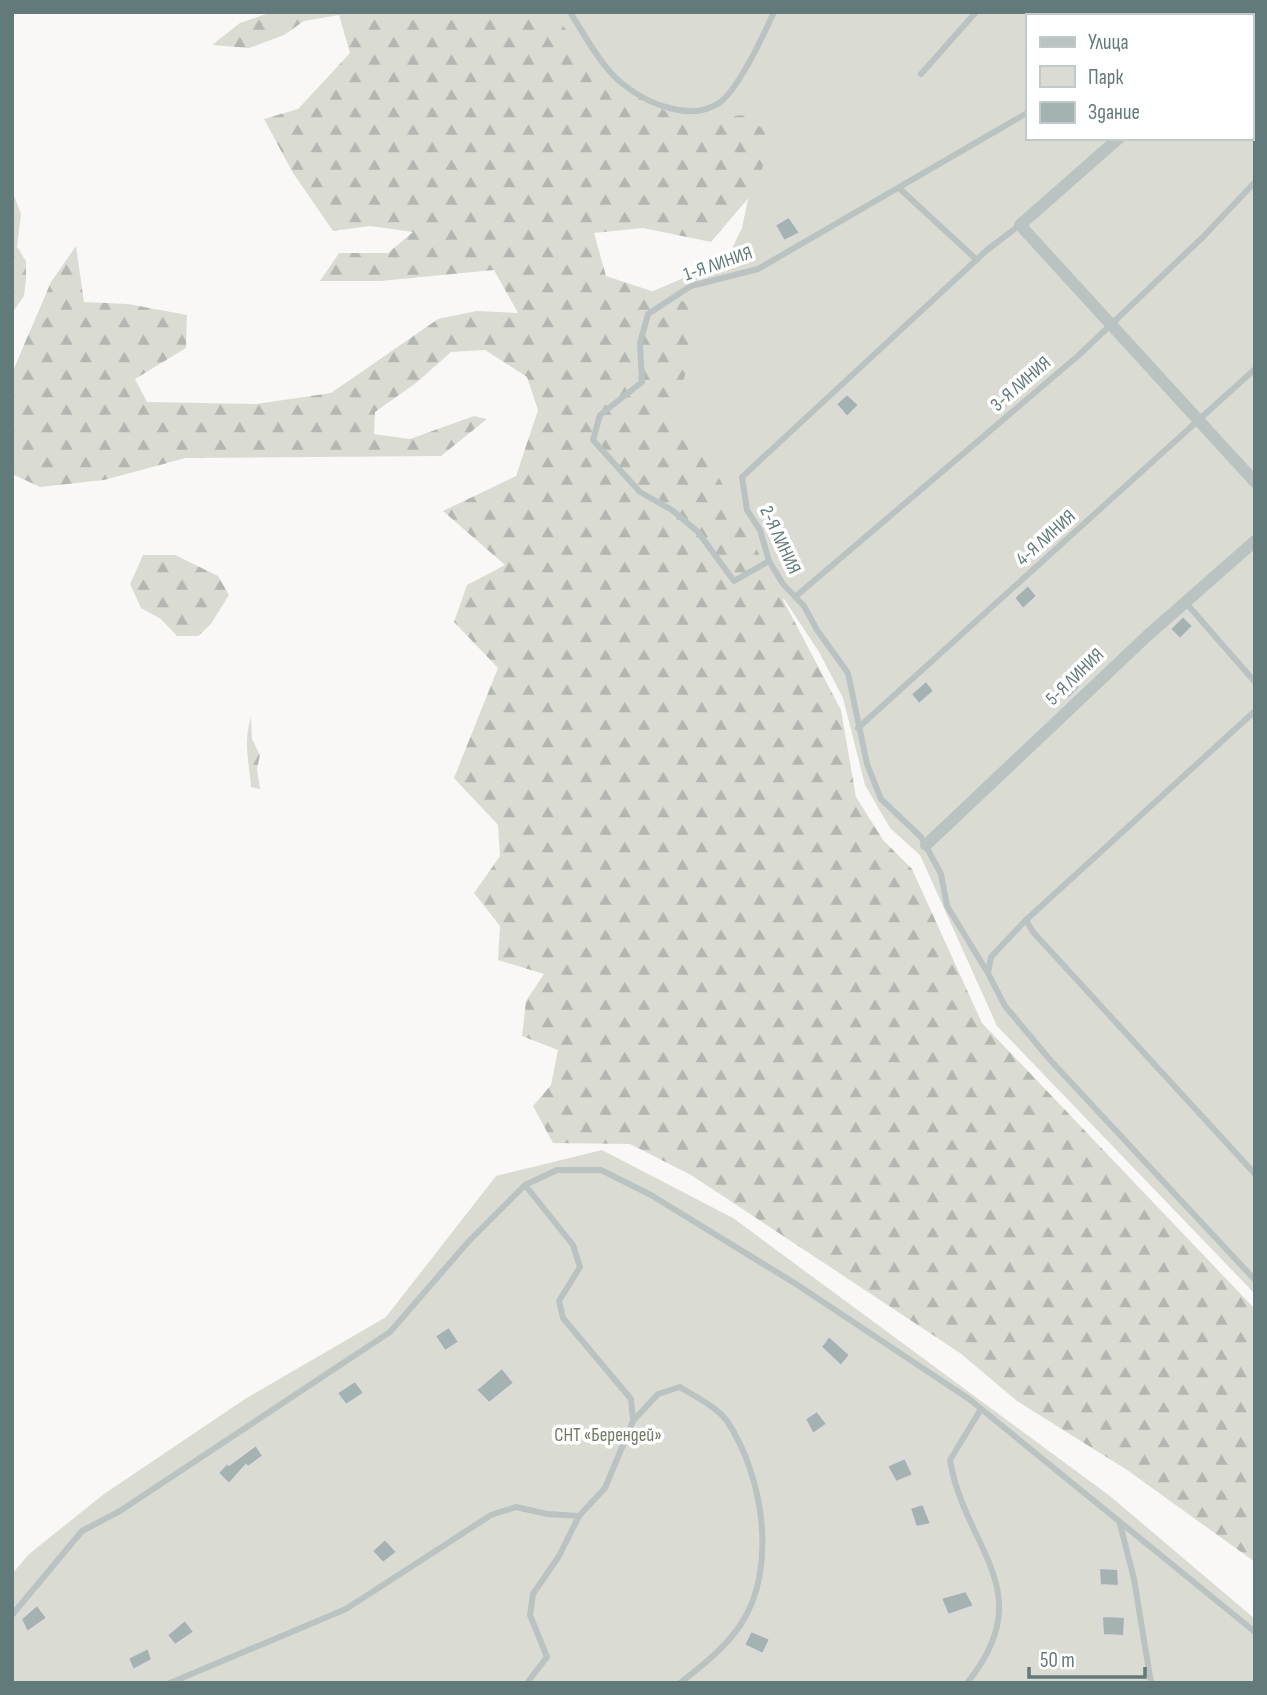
<svg xmlns="http://www.w3.org/2000/svg" width="1267" height="1695" font-family="'Sofia Sans Condensed',sans-serif">
<style>
.green{fill:#dadcd4}
.forest{fill:url(#forest-firs)}
.building{fill:#a4b2b2;stroke:#dbdad9;stroke-width:2}
.lines{fill:none;stroke-linecap:round;stroke-linejoin:round}
.service{stroke:#bac3c2;stroke-width:6}
.minor{stroke:#bac3c2;stroke-width:12}
.labels{text-anchor:middle;dominant-baseline:central;stroke-width:7;stroke-linejoin:round;paint-order:stroke}
.street-label{font-size:19px;fill:#627a79;stroke:#fff}
.park-label{font-size:19px;fill:#727965;stroke:#fff}
</style>
<defs>
<pattern id="forest-firs" width="22" height="20" patternUnits="userSpaceOnUse" patternTransform="scale(1.75)"><rect width="22" height="20" fill="#dadcd4"/><path d="M5 1l3.5 6h-7zM16 11l3.5 6h-7z" fill="#b4b7b1"/></pattern>
</defs>
<rect width="100%" height="100%" fill="#f9f8f7"/>
<!-- green -->
<g class="green">
<polygon points="553,12 1164,12 1166,16 1027,16 1027,138 1251,138 1251,77 1255,79 1255,1294 997,1026 920,855 890,828 865,785 843,698 819,652 784,599 735,596 688,540 651,292 727,259 742,228 752,180 599,94"/>
<polygon points="602,1150 733,1218 1110,1496 1255,1619 1255,1683 12,1683 12,1574 29,1554 104,1494 245,1399 386,1317 496,1176"/>
</g>
<!-- forest -->
<g class="forest">
<polygon points="272,12 552,12 592,62 683,123 742,115 771,134 757,188 711,242 643,228 594,233 606,276 694,305 694,342 672,422 707,455 841,710 856,797 883,840 912,869 982,1023 1255,1309 1255,1562 1127,1470 1017,1401 960,1353 691,1175 630,1144 553,1143 533,1106 551,1085 558,1050 522,1036 526,1001 544,974 498,960 500,926 474,893 500,856 498,825 454,778 498,668 454,622 467,585 505,565 443,511 516,476 538,410 527,377 485,350 451,352 416,383 375,412 374,434 410,439 474,416 487,419 441,456 186,458 104,480 40,487 12,474 12,373 51,282 76,246 84,302 128,304 187,315 186,348 135,379 147,402 256,404 331,393 438,319 476,311 518,313 494,270 381,281 320,281 339,253 388,253 413,232 370,226 333,231 293,173 264,119 298,109 350,53 339,15 304,21 284,35 249,48 212,45 240,23"/>
<polygon points="12,174 13,193 21,214 17,247 26,261 26,280 24,296 12,313"/>
<polygon points="143,555 175,555 218,576 229,595 211,624 198,636 177,636 161,619 141,608 130,584"/>
<path d="M 251,717 L 252,739 L 260,755 L 257,769 L 260,789 L 251,787 C 249,761 243,743 251,717 Z"/>
</g>
<!-- building -->
<g class="building">
<polygon points="789,217 800,233 784,241 775,225"/>
<polygon points="847,394 859,405 847,417 836,404"/>
<polygon points="1028,585 1037,596 1023,609 1014,598"/>
<polygon points="1183,616 1193,626 1180,639 1170,629"/>
<polygon points="1069,672 1080,687 1068,699 1057,683"/>
<polygon points="926,681 934,691 919,704 911,694"/>
<polygon points="449,1327 459,1342 445,1351 435,1336"/>
<polygon points="829,1336 850,1355 841,1366 821,1347"/>
<polygon points="502,1368 514,1383 489,1403 476,1390"/>
<polygon points="355,1381 364,1393 346,1405 337,1393"/>
<polygon points="817,1411 827,1424 813,1434 805,1419"/>
<polygon points="256,1445 263,1456 248,1467 246,1465 229,1484 218,1473 227,1463 229,1465"/>
<polygon points="905,1458 913,1475 896,1482 887,1466"/>
<polygon points="923,1504 931,1524 916,1527 910,1508"/>
<polygon points="385,1539 397,1552 383,1563 372,1551"/>
<polygon points="1099,1568 1118,1569 1119,1586 1100,1585"/>
<polygon points="966,1591 974,1606 948,1615 941,1598"/>
<polygon points="37,1605 47,1618 27,1632 21,1619"/>
<polygon points="1102,1616 1125,1617 1124,1636 1103,1635"/>
<polygon points="185,1620 194,1632 175,1645 167,1635"/>
<polygon points="751,1631 770,1639 763,1654 744,1645"/>
<polygon points="148,1648 152,1660 133,1670 128,1658"/>
</g>
<g class="lines">
<!-- service -->
<g class="service">
<path d="M 570,12 C 585,36 602,68 624,85 C 648,104 691,122 719,103 C 738,90 764,34 774,12"/>
<polyline points="1251,18 1255,19"/>
<polyline points="921,74 976,12"/>
<polyline points="1251,95 1255,98"/>
<polyline points="899,188 977,260"/>
<polyline points="769,561 734,581 698,532 672,510 640,492 593,440 600,415 642,382 640,343 648,314 691,286 758,269 1027,113"/>
<polyline points="795,597 1079,355 1204,236 1255,182"/>
<polyline points="1186,603 1255,682"/>
<polyline points="1255,711 1026,920 1033,932 1255,1174"/>
<polyline points="858,728 1255,369"/>
<polyline points="1026,920 991,957 988,973 1005,1006 1051,1061 1255,1280"/>
<polyline points="988,973 947,906 941,874 921,837 881,799 867,764 848,673 817,630 804,606 783,584 769,561 760,530 747,510 742,477 987,250 1020,225"/>
<polyline points="525,1185 573,1245 580,1267 559,1301 563,1318 631,1399 633,1421 605,1488 579,1516 559,1556 533,1594 530,1615 547,1657 527,1683"/>
<path d="M 633,1421 L 658,1394 L 680,1387 C 694,1396 717,1407 727,1421 C 763,1475 778,1568 741,1624 C 726,1647 702,1666 680,1683"/>
<polyline points="1120,1524 1134,1579 1151,1683"/>
<polyline points="12,1615 82,1531 120,1511 390,1332 469,1241 525,1185 557,1170 601,1170 651,1195 796,1284 969,1399 1255,1632"/>
<polyline points="170,1683 346,1609 491,1515 516,1507 547,1514 579,1516"/>
<path d="M 967,1683 C 1042,1591 964,1548 950,1460 L 981,1409"/>
</g>
<!-- minor -->
<g class="minor">
<polyline points="1153,12 1156,16"/>
<polyline points="1119,138 1020,225 1255,482"/>
<polyline points="926,845 1147,636 1255,541"/>
</g>
</g>
<g class="labels">
<!-- street labels -->
<g class="street-label">
<text transform="translate(718 264) rotate(-19)">1-Я ЛИНИЯ</text>
<text transform="translate(1021 384) rotate(-41)">3-Я ЛИНИЯ</text>
<text transform="translate(1046 538) rotate(-42)">4-Я ЛИНИЯ</text>
<text transform="translate(780 540) rotate(65)">2-Я ЛИНИЯ</text>
<text transform="translate(1075 677) rotate(-44)">5-Я ЛИНИЯ</text>
</g>
<!-- park labels -->
<g class="park-label">
<text x="608" y="1435">СНТ «Берендей»</text>
</g>
</g>
<!-- border -->
<rect width="1267" height="1695" fill="none" stroke="#627a79" stroke-width="28"/>
<!-- legend -->
<rect x="1026" y="14" width="228" height="126" fill="#ffffff" stroke="#c0cac9" stroke-width="2"/>
<rect x="1040" y="37" width="35" height="10" fill="#bac3c2" stroke="#c0cac9" stroke-width="2"/>
<text x="1088" y="49" font-size="21" fill="#627a79">Улица</text>
<rect x="1040" y="66" width="35" height="21" fill="#dadcd4" stroke="#c0cac9" stroke-width="2"/>
<text x="1088" y="84" font-size="21" fill="#627a79">Парк</text>
<rect x="1040" y="102" width="35" height="21" fill="#a4b2b2" stroke="#c0cac9" stroke-width="2"/>
<text x="1088" y="119" font-size="21" fill="#627a79">Здание</text>
<!-- scale -->
<path d="M1029 1667v10h116v-10" fill="none" stroke="#627a79" stroke-width="3.5"/>
<text x="1040" y="1667" font-size="21" fill="#627a79" stroke="#ffffff" stroke-width="5" paint-order="stroke">50 m</text>
</svg>
